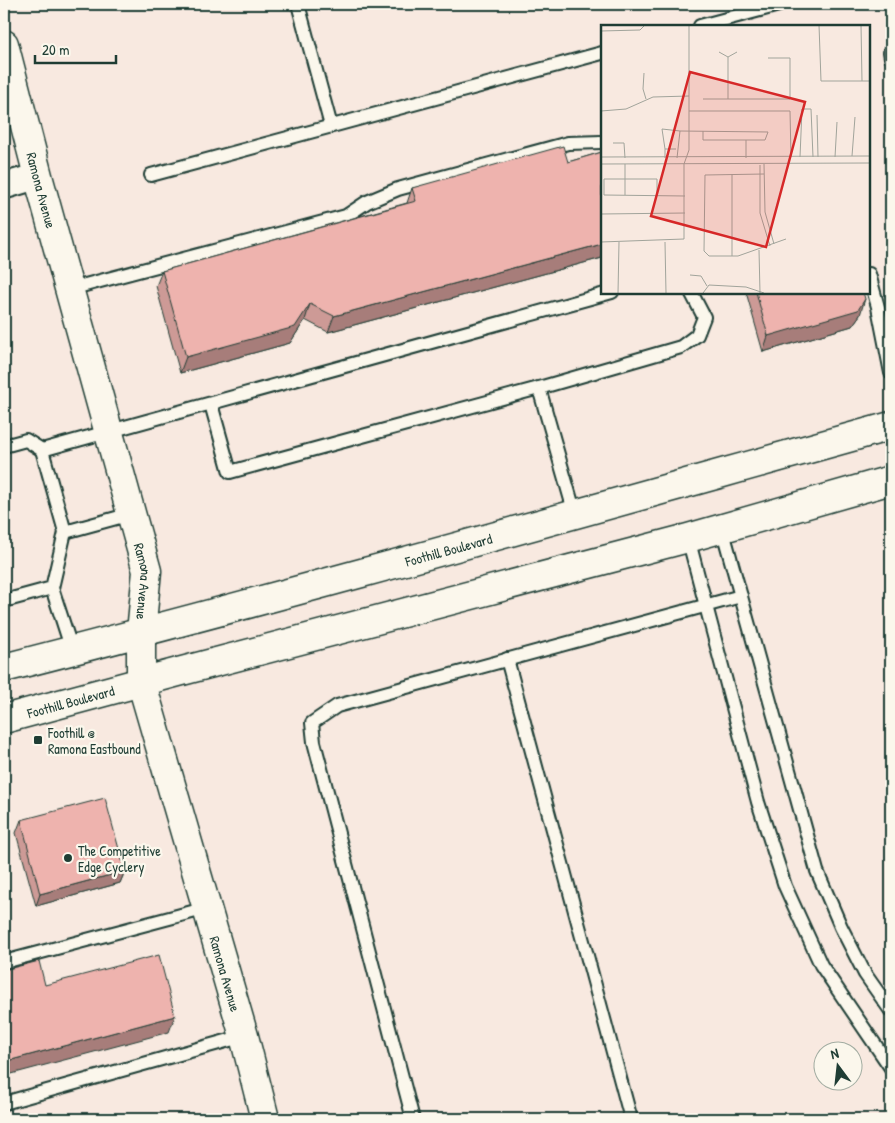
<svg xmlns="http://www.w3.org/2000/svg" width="895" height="1123" font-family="'Patrick Hand',sans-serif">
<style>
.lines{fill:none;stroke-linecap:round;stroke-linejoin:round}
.lane-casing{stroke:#1f3d34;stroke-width:16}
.street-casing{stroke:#1f3d34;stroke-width:29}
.secondary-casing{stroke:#1f3d34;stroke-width:31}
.primary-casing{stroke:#1f3d34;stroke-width:31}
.lane{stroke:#fbf7ec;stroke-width:12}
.street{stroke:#fbf7ec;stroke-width:25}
.secondary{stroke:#fbf7ec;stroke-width:28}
.primary{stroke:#fbf7ec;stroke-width:28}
.wall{fill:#cd9a96;stroke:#1f3d34}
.shaded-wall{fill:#a77d7a;stroke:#1f3d34}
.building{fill:#eeb3ae;stroke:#1f3d34}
.poi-dot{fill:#1f3d34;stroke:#fbf7ec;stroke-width:2}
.labels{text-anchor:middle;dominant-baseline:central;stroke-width:4.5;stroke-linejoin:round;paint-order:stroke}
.street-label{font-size:14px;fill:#1f3d34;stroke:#fbf7ec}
.poi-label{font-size:14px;fill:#1f3d34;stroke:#fbf7ec;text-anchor:start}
.inset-road{fill:none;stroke:#a1a49b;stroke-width:1}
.view{fill:#d62828;fill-opacity:0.15;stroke:#d62828;stroke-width:2.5}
.inset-edge{fill:none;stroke:#1f3d34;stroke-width:2.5}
</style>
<rect width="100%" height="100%" fill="#f8e9e0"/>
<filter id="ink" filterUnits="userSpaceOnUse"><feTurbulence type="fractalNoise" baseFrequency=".02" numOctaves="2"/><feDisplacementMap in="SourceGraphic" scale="10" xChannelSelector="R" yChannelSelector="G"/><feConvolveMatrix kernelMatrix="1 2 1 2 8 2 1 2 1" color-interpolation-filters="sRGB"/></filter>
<g filter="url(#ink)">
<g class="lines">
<defs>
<g id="lane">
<polyline points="298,4 331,126"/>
<polyline points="700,26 779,5 779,4"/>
<polyline points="891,52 890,52 891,58"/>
<polyline points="151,175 602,53"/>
<polyline points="869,274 878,307 891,373"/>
<polyline points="70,289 346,216 367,202 398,189 568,143 602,142"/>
<polyline points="211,404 230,472 539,388"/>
<polyline points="4,446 26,440 42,450"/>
<polyline points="575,514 539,388 681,347 697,335 704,317 691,292"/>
<polyline points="722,528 817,871 841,927 865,974 891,1011"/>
<polyline points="65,532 131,514"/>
<polyline points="688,538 758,802 785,886 821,965 891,1068"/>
<polyline points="4,601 52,588"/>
<polyline points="72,650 52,588 65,532 42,450 612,292"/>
<polyline points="507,659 631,1119"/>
<polyline points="4,962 207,908"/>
<polyline points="4,1103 244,1036"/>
<polyline points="413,1119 314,742 312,723 337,706 741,596"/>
</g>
<polyline id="street" points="4,186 38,176"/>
<g id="secondary">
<path id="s1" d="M 4,44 L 38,176 L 147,571 L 141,632 L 141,681 L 244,1036 L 265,1119"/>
</g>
<g id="primary">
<path id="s2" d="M 4,668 C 301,592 596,508 891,426"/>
<path id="s3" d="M 4,719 L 182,671 L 688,538 L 891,480"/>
</g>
</defs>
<!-- lane casing -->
<use href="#lane" class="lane-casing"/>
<!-- street casing -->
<use href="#street" class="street-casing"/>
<!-- secondary casing -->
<use href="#secondary" class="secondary-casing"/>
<!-- primary casing -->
<use href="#primary" class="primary-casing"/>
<!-- lane -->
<use href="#lane" class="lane"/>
<!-- street -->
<use href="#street" class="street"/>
<!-- secondary -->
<use href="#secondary" class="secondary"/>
<!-- primary -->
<use href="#primary" class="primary"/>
</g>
<!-- wall -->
<g class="wall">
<polygon points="602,152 602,258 328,332 305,320 290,343 180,373 156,286 162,271 407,203 412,188 568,162"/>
<polygon points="746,292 863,292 860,315 852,326 763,352"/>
<polygon points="21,820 125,871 120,883 36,906 16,833"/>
</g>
<!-- shaded-wall -->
<g class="shaded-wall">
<polygon points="602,244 602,258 328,332 334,316"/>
<polygon points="865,299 860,315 852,326 763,352 768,336"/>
<polygon points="310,304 305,320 290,343 180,373 186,357"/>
<polygon points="125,871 120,883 36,906 40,894"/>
<polygon points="175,1016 169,1032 4,1076 4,1062"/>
</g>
<!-- building -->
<g class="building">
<polygon points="563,146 568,162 602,152 602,244 334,316 310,304 295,327 186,357 162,271 416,201 412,188"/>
<polygon points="756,292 863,292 865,299 858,310 768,336"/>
<polygon points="105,798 125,871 40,894 21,820"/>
<polygon points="159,955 175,1016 4,1062 4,970 39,961 45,985"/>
</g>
</g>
<!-- markers -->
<g class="poi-dot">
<rect x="33" y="735" width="10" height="10" rx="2.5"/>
<circle cx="68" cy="858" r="5"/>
</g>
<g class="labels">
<!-- street labels -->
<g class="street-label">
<text stroke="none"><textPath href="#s1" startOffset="151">Ramona Avenue</textPath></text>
<text stroke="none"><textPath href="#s2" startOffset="460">Foothill Boulevard</textPath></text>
<text stroke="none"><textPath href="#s1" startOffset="556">Ramona Avenue</textPath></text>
<text stroke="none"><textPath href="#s3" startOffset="69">Foothill Boulevard</textPath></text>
<text stroke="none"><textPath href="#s1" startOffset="961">Ramona Avenue</textPath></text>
</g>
<!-- poi labels -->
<g class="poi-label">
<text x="48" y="732">Foothill @<tspan x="48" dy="16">Ramona Eastbound</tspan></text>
<text x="78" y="850">The Competitive<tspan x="78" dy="16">Edge Cyclery</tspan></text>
</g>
</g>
<!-- overview -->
<g transform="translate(601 25)">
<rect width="269" height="269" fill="#f8e9e0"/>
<path class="inset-road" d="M 45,0 L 175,0M 218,0 L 220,56 L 269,56M 260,0 L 261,56M 0,6 L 39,5 L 44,0M 118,27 L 127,32 L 136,27M 127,32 L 127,74M 43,48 L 42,64 L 45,74M 102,74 L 189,74 L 189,33 L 167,33M 0,86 L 25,84 L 52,72 L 88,71M 0,86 L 0,30M 88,86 L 189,86 L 190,132M 216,90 L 217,132M 102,106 L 102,115 L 145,115M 12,118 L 23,118 L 24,133M 64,124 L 61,104 L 79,106M 251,131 L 254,92M 0,132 L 269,131M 199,132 L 201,84 L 210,84 L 212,132M 234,132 L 236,97M 64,133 L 64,124 L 75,124M 76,133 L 79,106 L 167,107 L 164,115 L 145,115 L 145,133M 0,139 L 269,138M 24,139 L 24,154 L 3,154 L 3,170 L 84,171M 163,139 L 164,187 L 173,219M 159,140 L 159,188 L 169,221M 131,149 L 131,231M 163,149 L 104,150 L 103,226 L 108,231 L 137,231 L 185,214M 24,170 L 24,154 L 56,154 L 56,170M 0,189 L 84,188M 0,217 L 83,214 L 83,139 L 88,125 L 88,0M 64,217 L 65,268M 158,225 L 159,268M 89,250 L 100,251 L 106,261M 17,268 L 18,217M 102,268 L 108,260 L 145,262 L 163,268"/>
<path class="view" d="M 89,47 L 204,77 L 165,222 L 50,191 Z"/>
<rect width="269" height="269" class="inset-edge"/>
</g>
<!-- margin -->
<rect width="895" height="1123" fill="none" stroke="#fbf7ec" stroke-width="20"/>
<rect x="10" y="10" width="875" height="1103" fill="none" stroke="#1f3d34" stroke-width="2" filter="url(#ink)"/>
<!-- north arrow -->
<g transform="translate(838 1066) rotate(345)"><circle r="24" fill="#fbf7ec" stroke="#a3ada2"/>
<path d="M0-4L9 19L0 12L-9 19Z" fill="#1f3d34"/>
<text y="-8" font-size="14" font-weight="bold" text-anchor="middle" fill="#1f3d34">N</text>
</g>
<!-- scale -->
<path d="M35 55v8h81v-8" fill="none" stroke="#1f3d34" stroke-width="2.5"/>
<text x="42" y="55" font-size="15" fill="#1f3d34" stroke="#fbf7ec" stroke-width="4" paint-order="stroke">20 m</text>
</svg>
